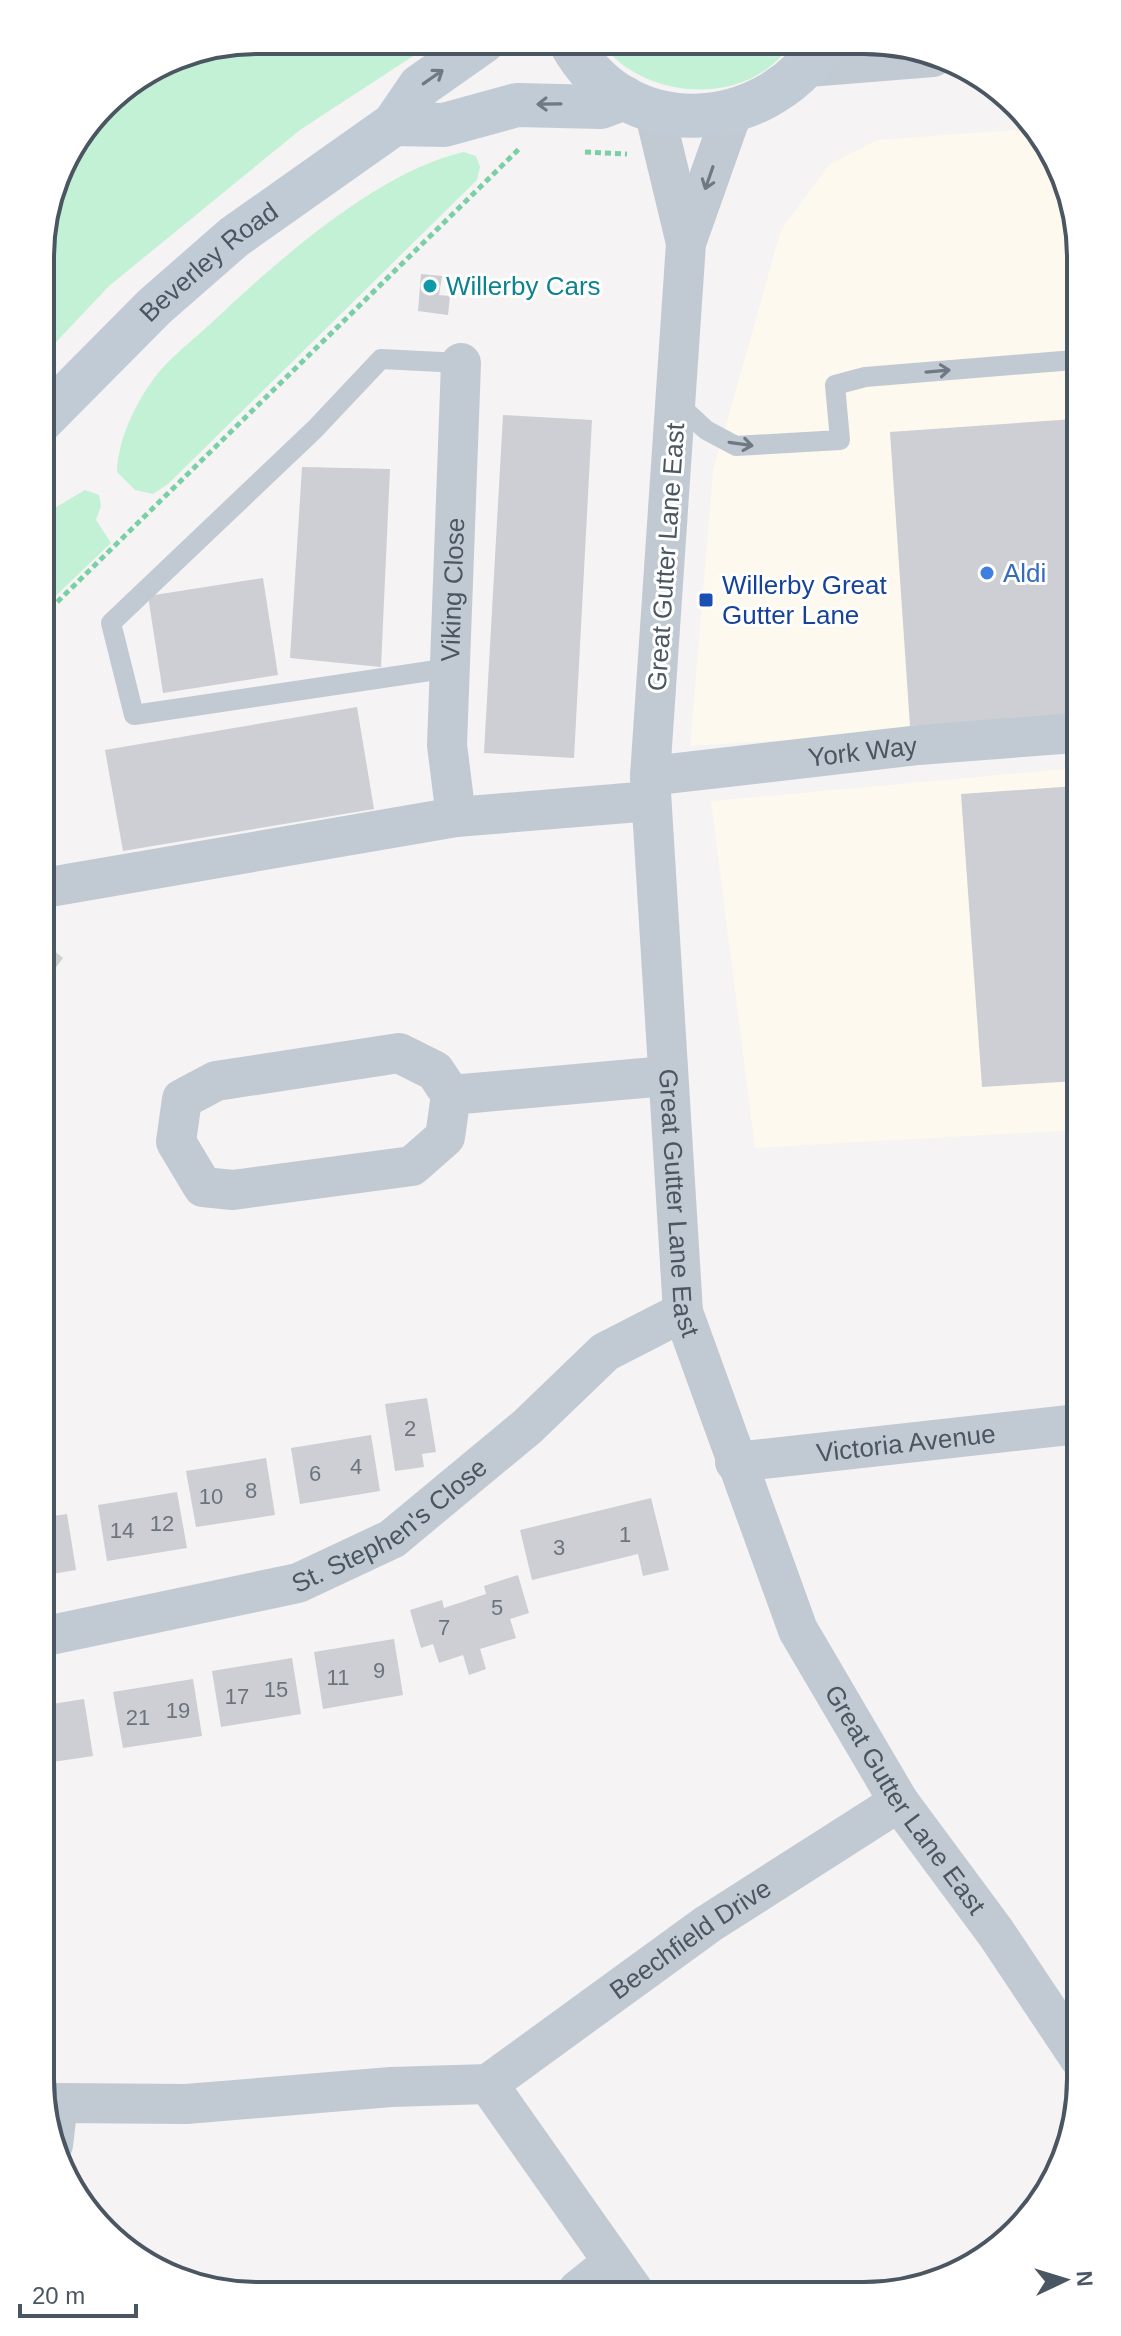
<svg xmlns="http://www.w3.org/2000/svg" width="1121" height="2336" font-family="Arial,sans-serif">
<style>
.commercial{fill:#fdf9ef}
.green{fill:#c3f1d5}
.building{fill:#cdcfd5}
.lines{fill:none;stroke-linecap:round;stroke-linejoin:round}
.path{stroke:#7ad0a6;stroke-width:5;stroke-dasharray:6 4;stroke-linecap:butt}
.lane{stroke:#c1cad2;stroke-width:20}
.street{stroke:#c1cad2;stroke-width:40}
.secondary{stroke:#c1cbd6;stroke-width:44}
.oneway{stroke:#6e7984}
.oneway2{stroke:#6e7983}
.culture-dot{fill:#0f9aa8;stroke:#fff;stroke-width:3}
.shop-dot{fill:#3f7fe0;stroke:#fff;stroke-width:3}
.transit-dot{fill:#1a4fb4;stroke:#fff;stroke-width:3}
.labels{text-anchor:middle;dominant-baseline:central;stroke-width:6;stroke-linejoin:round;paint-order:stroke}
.number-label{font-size:22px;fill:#6b747e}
.street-label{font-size:26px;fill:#4a5661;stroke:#fff}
.culture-label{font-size:26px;fill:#0d838f;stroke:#fff;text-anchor:start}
.shop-label{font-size:26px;fill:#366cbe;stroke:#fff;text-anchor:start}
.transit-label{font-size:26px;fill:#164399;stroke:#fff;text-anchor:start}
.rim{fill:none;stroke:#4a5661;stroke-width:4}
</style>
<rect width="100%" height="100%" fill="#f5f3f3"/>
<!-- commercial -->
<g class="commercial">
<polygon points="1029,129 1073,200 1075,723 690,746 713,471 781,230 829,165 877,140"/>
<polygon points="1076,768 1077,1130 755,1148 711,801"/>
</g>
<!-- green -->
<g class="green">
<polygon points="257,40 436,41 300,130 109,286 42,357 42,271 51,249 64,159 113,94 174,56"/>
<path d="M 601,42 L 791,43 C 751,108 642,102 601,42 Z"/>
<path d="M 464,152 L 476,156 L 480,167 L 477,180 L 168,484 L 153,494 L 135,490 L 117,472 C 118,439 135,404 155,377 C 169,358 191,342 208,326 C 273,265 375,172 464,152 Z"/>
<polygon points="85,490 99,495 101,506 96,520 111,543 43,608 43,515"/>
</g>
<!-- building -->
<g class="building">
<polygon points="421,274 442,276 439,295 450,296 448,315 418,311"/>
<polygon points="503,415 592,420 574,758 484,753"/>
<polygon points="1074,419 1075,715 910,726 890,432"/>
<polygon points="302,467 390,469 381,667 290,658"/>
<polygon points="263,578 278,675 163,693 148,596"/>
<polygon points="357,707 374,809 123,851 105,750"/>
<polygon points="1076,786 1077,1081 982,1087 961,794"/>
<polygon points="44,943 63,958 44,983"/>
<polygon points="427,1398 436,1452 422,1454 424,1467 395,1471 385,1404"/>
<polygon points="371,1435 380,1491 300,1504 291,1448"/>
<polygon points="266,1458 275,1515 196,1527 186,1471"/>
<polygon points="177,1492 187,1548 107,1561 98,1505"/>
<polygon points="651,1498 669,1570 643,1576 638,1554 532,1580 520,1530"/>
<polygon points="67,1514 76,1570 46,1575 46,1517"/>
<polygon points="518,1575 529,1613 510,1619 516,1638 480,1649 486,1669 469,1675 463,1655 439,1663 433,1644 421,1648 410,1610 442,1600 444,1608 486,1594 484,1586"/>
<polygon points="394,1639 403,1695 323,1709 314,1652"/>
<polygon points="292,1658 301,1714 221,1727 212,1671"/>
<polygon points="193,1679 202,1736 123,1748 113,1692"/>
<polygon points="84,1699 93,1756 46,1763 46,1705"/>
</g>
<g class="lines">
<!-- path -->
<g class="path">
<polyline points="585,152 627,154"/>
<polyline points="43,616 519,149"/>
</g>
<!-- lane -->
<g class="lane">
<polyline points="677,403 706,430 736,446 840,440 835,385 865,377 1074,360"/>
<polyline points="450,668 134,715 111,623 315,429 381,359 461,363"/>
</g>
<!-- street -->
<g class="street">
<polyline points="808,67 933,57"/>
<polyline points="654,110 686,243"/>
<path id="s1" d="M 732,113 L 686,243 L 650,776 L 683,1312 L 798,1630 L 899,1802 L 996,1933 L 1080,2059"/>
<path id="s2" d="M 650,776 L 919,745 L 1075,733"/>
<path id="s3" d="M 456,817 L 447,745 L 461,363"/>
<polyline points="44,888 456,817 651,801"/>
<polyline points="451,1095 435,1071 399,1053 216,1081 182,1099 176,1142 203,1187 233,1190 412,1166 445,1137 451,1095 666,1076"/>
<path id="s4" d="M 735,1462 L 1078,1424"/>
<path id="s5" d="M 46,1636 L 298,1583 L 392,1539 L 527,1427 L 605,1352 L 683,1312"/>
<polyline points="488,2084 633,2290"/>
<path id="s6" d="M 53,2145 L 58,2103 L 186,2104 L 391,2087 L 488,2084 L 708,1924 L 899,1802"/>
<polyline points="578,2290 613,2262"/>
</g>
<!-- secondary -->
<g class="secondary">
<path d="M 570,42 C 625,144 763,136 823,44"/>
<polyline points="394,124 444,125 517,105 601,107 625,98"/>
<path id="s7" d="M 42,420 L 154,307 L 234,237 L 394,124 L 420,86 L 484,41"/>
</g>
</g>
<!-- one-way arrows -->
<defs><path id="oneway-shaft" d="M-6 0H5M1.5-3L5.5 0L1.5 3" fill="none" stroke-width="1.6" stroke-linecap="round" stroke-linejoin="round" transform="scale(2)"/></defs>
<g class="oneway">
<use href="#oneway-shaft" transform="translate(433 77) rotate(-35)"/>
<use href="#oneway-shaft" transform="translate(549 104) rotate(179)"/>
</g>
<g class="oneway2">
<use href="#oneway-shaft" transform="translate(709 178) rotate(109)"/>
<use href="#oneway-shaft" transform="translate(938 371) rotate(-5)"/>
<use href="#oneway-shaft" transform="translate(741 444) rotate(8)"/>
</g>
<!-- markers -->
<circle class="culture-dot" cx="430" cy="286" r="8"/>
<circle class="shop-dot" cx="987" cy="573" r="8"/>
<rect class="transit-dot" x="698" y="592" width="16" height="16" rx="4"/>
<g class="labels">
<!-- number labels -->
<g class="number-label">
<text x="410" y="1428">2</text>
<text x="356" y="1466">4</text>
<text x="315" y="1473">6</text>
<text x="251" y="1490">8</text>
<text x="211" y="1496">10</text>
<text x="162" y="1523">12</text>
<text x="122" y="1530">14</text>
<text x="625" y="1534">1</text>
<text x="559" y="1547">3</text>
<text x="497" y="1607">5</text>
<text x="444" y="1627">7</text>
<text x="379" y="1670">9</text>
<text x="338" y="1677">11</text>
<text x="276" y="1689">15</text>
<text x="237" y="1696">17</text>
<text x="178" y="1710">19</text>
<text x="138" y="1717">21</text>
</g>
<!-- street labels -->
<g class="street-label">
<text stroke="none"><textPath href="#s7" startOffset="230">Beverley Road</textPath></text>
<text transform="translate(666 557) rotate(-86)">Great Gutter Lane East</text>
<text stroke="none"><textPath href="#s3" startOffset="228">Viking Close</textPath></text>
<text stroke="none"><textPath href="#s2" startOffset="214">York Way</textPath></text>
<text stroke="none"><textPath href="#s1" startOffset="1100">Great Gutter Lane East</textPath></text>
<text stroke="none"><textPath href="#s4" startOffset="172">Victoria Avenue</textPath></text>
<text stroke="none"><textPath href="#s5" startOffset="366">St. Stephen's Close</textPath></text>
<text stroke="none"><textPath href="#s1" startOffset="1748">Great Gutter Lane East</textPath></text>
<text stroke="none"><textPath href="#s6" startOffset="722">Beechfield Drive</textPath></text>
</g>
<!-- culture labels -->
<g class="culture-label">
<text x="446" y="286">Willerby Cars</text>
</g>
<!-- shop labels -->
<g class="shop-label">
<text x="1003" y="573">Aldi</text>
</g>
<!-- transit labels -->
<g class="transit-label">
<text x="722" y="585">Willerby Great<tspan x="722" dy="30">Gutter Lane</tspan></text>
</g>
</g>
<!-- crop -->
<path d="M0 0H1121V2336H0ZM257 54H864A203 203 0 0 1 1067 257V2079A203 203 0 0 1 864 2282H257A203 203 0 0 1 54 2079V257A203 203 0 0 1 257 54Z" fill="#fff" fill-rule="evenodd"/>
<path class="rim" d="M257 54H864A203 203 0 0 1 1067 257V2079A203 203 0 0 1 864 2282H257A203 203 0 0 1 54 2079V257A203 203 0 0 1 257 54Z"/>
<!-- north arrow -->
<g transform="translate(1065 2280) rotate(86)" stroke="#ffffff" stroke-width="6" paint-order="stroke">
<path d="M0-6L14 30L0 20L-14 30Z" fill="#4a5661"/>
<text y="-12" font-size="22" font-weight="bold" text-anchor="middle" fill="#4a5661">N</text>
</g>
<!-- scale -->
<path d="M20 2304v12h116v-12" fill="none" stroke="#4a5661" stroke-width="4"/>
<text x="32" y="2304" font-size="24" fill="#4a5661" stroke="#ffffff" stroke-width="6" paint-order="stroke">20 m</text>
</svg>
